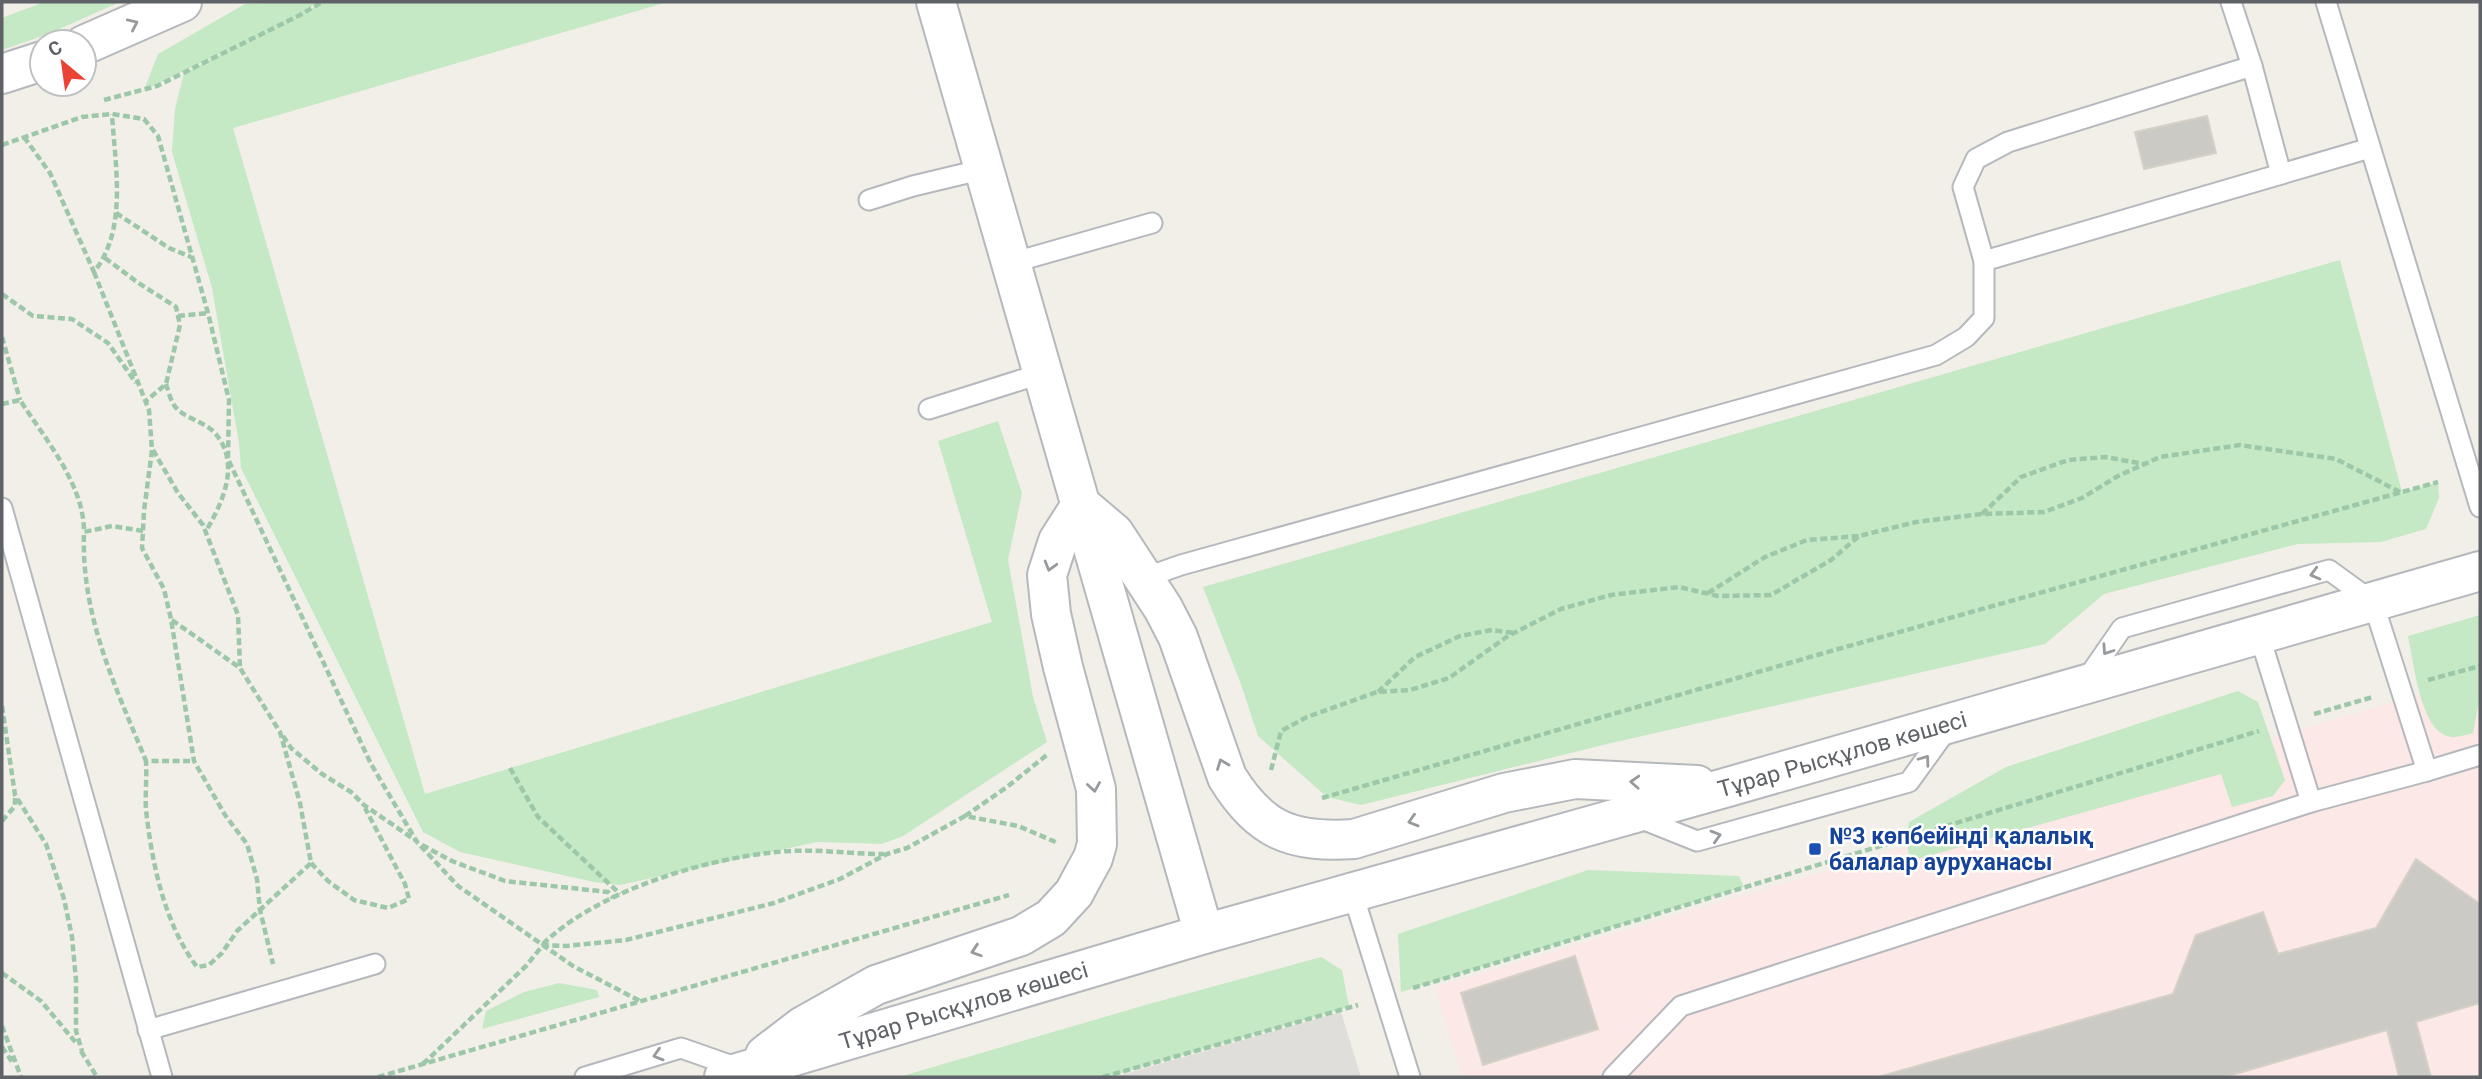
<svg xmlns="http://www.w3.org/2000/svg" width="2482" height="1079" font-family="Roboto,sans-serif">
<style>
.industrial{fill:#e0deda}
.medical{fill:#fce8e6}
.green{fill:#c5e8c5}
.building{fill:#cccac5;stroke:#d6d1c6;stroke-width:2}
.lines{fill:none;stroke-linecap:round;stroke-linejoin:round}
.service-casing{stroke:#b5b8bc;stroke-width:23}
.tertiary-casing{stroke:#b5b8bc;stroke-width:42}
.path{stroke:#9cc7a9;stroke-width:4.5;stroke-dasharray:7 3.5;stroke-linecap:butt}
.service{stroke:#fff;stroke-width:19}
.tertiary{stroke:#fff;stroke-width:38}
.oneway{stroke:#979a9d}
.transit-dot{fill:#1a4fb4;stroke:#fff;stroke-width:2.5}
.labels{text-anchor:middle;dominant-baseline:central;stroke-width:5;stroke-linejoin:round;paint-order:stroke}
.street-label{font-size:23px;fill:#5f6368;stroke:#fff}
.transit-label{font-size:23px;font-weight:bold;fill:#164399;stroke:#fff;text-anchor:start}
</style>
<rect width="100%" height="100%" fill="#f1efe8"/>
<!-- industrial -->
<polygon class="industrial" points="1341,1012 1361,1077 1114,1077"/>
<!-- medical -->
<polygon class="medical" points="2480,676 2480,1077 1462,1077 1435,987"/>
<!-- green -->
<g class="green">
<polygon points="44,2 120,2 48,34 2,50 2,18"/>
<polygon points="289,2 316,2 306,12 322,2 668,2 233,128 425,794 992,622 938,441 998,421 1022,493 1008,560 1033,697 1047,742 903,836 882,844 817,842 620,885 594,882 460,852 423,832 241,468 239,443 212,288 172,152 175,109 184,73 237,46 144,90 158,54 245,4"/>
<polygon points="2340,260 2402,492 2438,482 2439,498 2426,529 2381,542 2298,544 2104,594 2045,644 1603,745 1361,805 1327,797 1258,736 1242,687 1203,587"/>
<path d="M 2480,615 L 2480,695 L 2473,733 C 2462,736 2451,740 2441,733 C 2420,720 2413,660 2408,636 Z"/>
<polygon points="2238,691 2258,702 2285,780 2273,796 2232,807 2221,774 1910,861 1906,838 1909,822 2006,767"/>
<polygon points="1588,870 1739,876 1744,887 1401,992 1398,934"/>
<polygon points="1321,957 1342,970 1349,1007 1108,1077 899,1077 1149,1004"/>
<polygon points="559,983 597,990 599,997 482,1029 486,1011 524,992"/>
</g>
<!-- building -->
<g class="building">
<polygon points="2207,116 2216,153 2144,169 2135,132"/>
<polygon points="2416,859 2480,904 2480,1003 2416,1022 2431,1077 2399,1077 2387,1030 2225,1077 1878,1077 2173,994 2196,935 2263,912 2278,954 2376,928"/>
<polygon points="1575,956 1598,1029 1483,1065 1461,993"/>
</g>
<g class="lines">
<defs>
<g id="service">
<polyline points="2231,2 2252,66 2281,174"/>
<polyline points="2326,2 2480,507"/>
<polyline points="869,200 913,186 984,169"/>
<polyline points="1984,261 2370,148"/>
<polyline points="1011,263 1152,223"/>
<polyline points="929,409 1043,373"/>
<polyline points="2,508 162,1077"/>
<polyline points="1144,578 1181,565 1936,355 1966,337 1984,318 1984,261 1963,187 1976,159 2008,142 2252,66"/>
<polyline points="2086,680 2122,628 2329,570 2373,602 2427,771 2480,755"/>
<polyline points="2311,802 2427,771"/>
<polyline points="1637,817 1697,841 1909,782 1948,728"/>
<polyline points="1352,891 1410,1077"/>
<polyline points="148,1030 375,964"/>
<polyline points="585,1077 681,1048 741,1069"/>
<polyline points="1613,1077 1681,1006 2311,802 2259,634"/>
</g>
<g id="tertiary">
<polyline points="936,2 1204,934"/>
<polyline points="84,45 182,2"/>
<polyline points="2,74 42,61"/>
<path d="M 1081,505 L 1114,533 L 1163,608 L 1178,637 L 1227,777 C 1260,831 1292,843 1354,839 L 1504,793 L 1575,779 L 1697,785"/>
<polyline points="765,1055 803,1026 876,985 1021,936 1051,918 1074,893 1082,878 1093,858 1097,844 1096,789 1063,667 1051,614 1047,575 1058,541 1081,505"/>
<path id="s1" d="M 724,1077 L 1204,934 L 1728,787 L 2480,571"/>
</g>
</defs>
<!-- service casing -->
<use href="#service" class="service-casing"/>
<!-- tertiary casing -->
<use href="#tertiary" class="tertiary-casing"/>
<!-- path -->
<g class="path">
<polyline points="104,100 157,86 300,15 322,2"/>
<path d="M 24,137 L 50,173 L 94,272 C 128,229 115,166 112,114"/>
<polyline points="2,145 82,117 112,114 144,119 158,136 208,313 229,400 228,459 371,764 417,842 458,886 573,966 640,1001"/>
<polyline points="116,213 169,248 191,257"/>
<polyline points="105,258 137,282 176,307 180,325 166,384 146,401"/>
<polyline points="94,272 149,410 152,450 144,511 142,548 164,589 171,619 194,761 225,815 247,844 257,879 260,910 273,964"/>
<polyline points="2,294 33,316 72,319 108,343 136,383"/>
<polyline points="178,316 208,313"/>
<polyline points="2,337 20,400"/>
<path d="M 166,384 C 168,390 170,399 174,405 C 182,418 204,421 215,433 C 241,463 223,502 206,531"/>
<path d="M 2,404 L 20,400 C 45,439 84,484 84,532"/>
<polyline points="153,450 178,493 203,525 238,615 240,668"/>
<polyline points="1982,514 2021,477 2068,460 2105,457 2144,464"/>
<path d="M 143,531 L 112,526 L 84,532 C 81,617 115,685 146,761"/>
<polyline points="1708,593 1765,557 1807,540 1859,536"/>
<path d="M 172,620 L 240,668 L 280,732 L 300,803 L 311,863 L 237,931 L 222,953 L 209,965 L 197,967 C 164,923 152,863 146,810 C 145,794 147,777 146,761 L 194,761"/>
<polyline points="2428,680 2480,666"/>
<polyline points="1378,692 1415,657 1460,636 1492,630 1514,633"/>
<polyline points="2,706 15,795 46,844 64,899 72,937 76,980 76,1031 82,1051"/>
<polyline points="2314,714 2373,697"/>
<polyline points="283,736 291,748 322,774 351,792 364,805 415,840"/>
<polyline points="510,768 538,817 620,894"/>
<polyline points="1271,770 1281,731 1307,717 1377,692 1410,690 1449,678 1508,636 1561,609 1611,595 1679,587 1718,596 1771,595 1831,560 1859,536 1916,522 1982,514 2044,512 2082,498 2118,476 2160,457 2240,445 2336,459 2402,493"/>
<polyline points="1322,798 1824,653 2438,482"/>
<polyline points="965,816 1007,787 1048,754"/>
<polyline points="2,821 15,806 15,798"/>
<polyline points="422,845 452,861 505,881 608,892 613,898"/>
<polyline points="311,863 328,881 354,900 388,908 409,899 405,884 365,808"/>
<path d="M 543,944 C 597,891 704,859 777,852 C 813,848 848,854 884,854"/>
<polyline points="2,973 41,1001 77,1044"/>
<polyline points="1413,988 2259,731"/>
<polyline points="2,1026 21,1077"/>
<polyline points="2,1047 13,1063"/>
<polyline points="81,1051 97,1077"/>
<polyline points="423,1064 526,966 543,945 566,946 626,940 774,903 840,879 887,854 907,848 965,816 1018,826 1058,843"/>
<polyline points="378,1077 1009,895"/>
<polyline points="1103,1077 1358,1005"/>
</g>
<!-- service -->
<use href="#service" class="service"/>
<!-- tertiary -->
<use href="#tertiary" class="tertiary"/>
</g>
<!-- one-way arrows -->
<defs><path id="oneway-chevron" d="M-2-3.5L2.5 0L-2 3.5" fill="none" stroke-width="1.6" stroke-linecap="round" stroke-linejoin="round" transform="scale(1.75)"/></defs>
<g class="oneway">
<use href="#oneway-chevron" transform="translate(133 24) rotate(-25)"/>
<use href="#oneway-chevron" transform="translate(1050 566) rotate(106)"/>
<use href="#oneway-chevron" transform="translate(2315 574) rotate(165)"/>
<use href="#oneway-chevron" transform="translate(2107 650) rotate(124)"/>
<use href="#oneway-chevron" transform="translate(1925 760) rotate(-54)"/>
<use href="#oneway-chevron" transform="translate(1222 764) rotate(-111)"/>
<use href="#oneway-chevron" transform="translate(1635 782) rotate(-177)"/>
<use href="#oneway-chevron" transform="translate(1094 787) rotate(81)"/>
<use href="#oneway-chevron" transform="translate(1413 821) rotate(163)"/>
<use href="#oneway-chevron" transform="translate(1716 836) rotate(-16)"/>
<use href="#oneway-chevron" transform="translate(976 951) rotate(162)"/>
<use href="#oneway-chevron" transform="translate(658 1055) rotate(163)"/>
</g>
<!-- markers -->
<rect class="transit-dot" x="1808" y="842" width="14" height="14" rx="3.5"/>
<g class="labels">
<!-- street labels -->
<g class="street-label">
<text stroke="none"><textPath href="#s1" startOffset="1164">Тұрар Рысқұлов көшесі</textPath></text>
<text stroke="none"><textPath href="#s1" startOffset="250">Тұрар Рысқұлов көшесі</textPath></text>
</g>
<!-- transit labels -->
<g class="transit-label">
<text x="1829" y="836">№3 көпбейінді қалалық<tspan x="1829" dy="26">балалар ауруханасы</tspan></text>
</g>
</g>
<!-- border -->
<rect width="2482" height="1079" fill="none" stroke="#5f6368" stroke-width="7"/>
<!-- north arrow -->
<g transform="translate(63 63) rotate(331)"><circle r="33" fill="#ffffff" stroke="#bfc1c3" stroke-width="2"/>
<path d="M0-5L12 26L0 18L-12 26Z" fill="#ea4335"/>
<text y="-10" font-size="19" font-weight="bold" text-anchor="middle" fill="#5f6368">С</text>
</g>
</svg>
